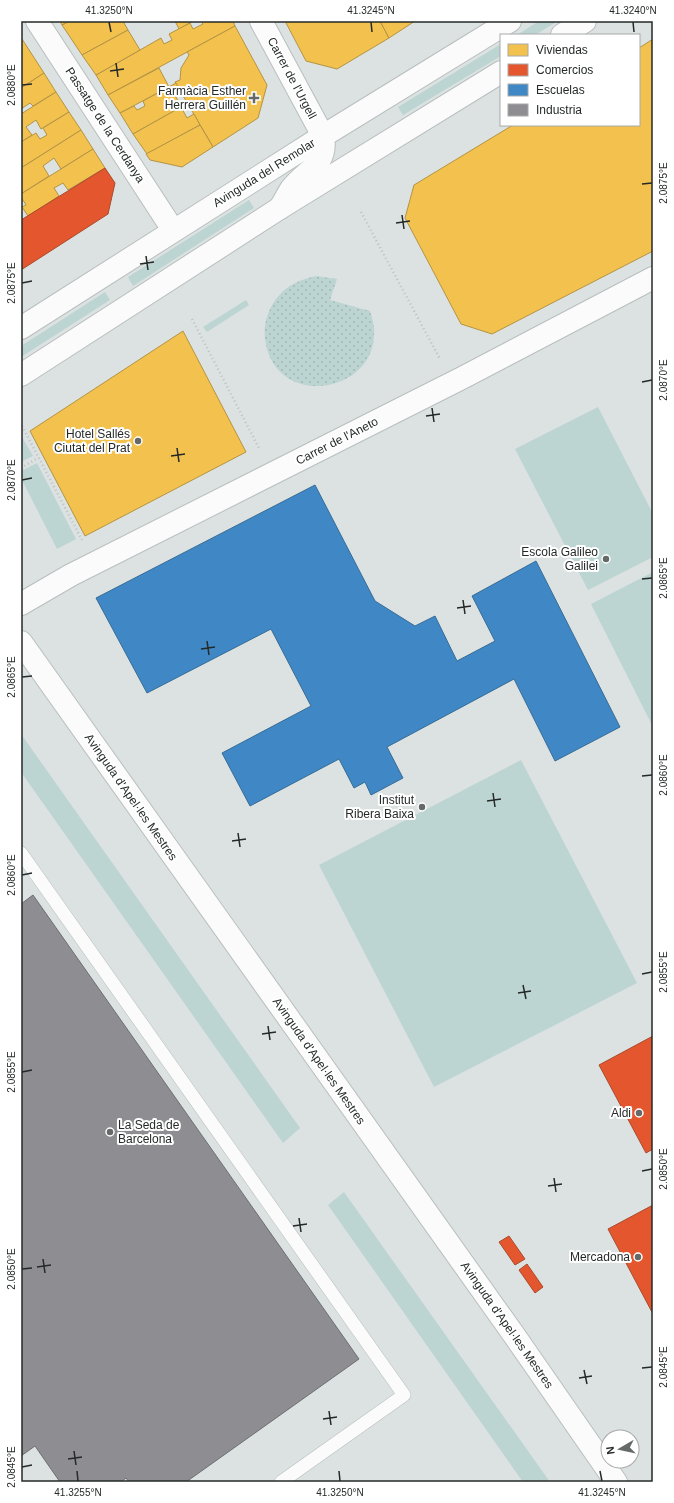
<svg xmlns="http://www.w3.org/2000/svg" width="674" height="1503" font-family="Helvetica,sans-serif">
<style>
.green{fill:#bdd5d2}
.park{fill:url(#park-dots)}
.homes{fill:#f2c14e;stroke:#b49443}
.shops{fill:#e4572e;stroke:#ab4a2c}
.schools{fill:#3f88c5;stroke:#376c96}
.industry{fill:#8d8d92;stroke:#6e6f72}
.lines{fill:none;stroke-linecap:round;stroke-linejoin:round}
.service-casing{stroke:#b9bfbe;stroke-width:14}
.minor-casing{stroke:#b9bfbe;stroke-width:24}
.tertiary-casing{stroke:#b9bfbe;stroke-width:24}
.path{stroke:#bec0c0;stroke-width:2.5;stroke-dasharray:1 3;stroke-linecap:butt}
.service{stroke:#fafbfa;stroke-width:13}
.minor{stroke:#fafbfa;stroke-width:22}
.tertiary{stroke:#fafbfa;stroke-width:22}
.ticks{fill:none;stroke:#252a29;stroke-width:1.5}
.poi-dot{fill:#656a69;stroke:#fff;stroke-width:1.5}
.labels{text-anchor:middle;dominant-baseline:central;stroke-width:4;stroke-linejoin:round;paint-order:stroke}
.street-label{font-size:12px;fill:#252a29;stroke:#fff}
.poi-label{font-size:12px;fill:#252a29;stroke:#fff;text-anchor:end}
.neatline{fill:none;stroke:#252a29;stroke-width:1.5}
.ticks-label{font-size:10px;text-anchor:middle;fill:#252a29}
</style>
<defs>
<pattern id="park-dots" width="8" height="8" patternUnits="userSpaceOnUse"><rect width="8" height="8" fill="#bdd5d2"/><path d="M2 2h.1M6 6h.1" fill="none" stroke="#a2b7b4" stroke-width="1.8" stroke-linecap="round"/></pattern>
</defs>
<rect width="100%" height="100%" fill="#dbe2e1"/>
<!-- green -->
<g class="green">
<polygon points="539,21 558,21 535,35 517,35"/>
<polygon points="501,44 501,56 403,115 398,107"/>
<polygon points="249,200 254,208 133,286 128,277"/>
<polygon points="105,292 110,300 21,357 21,346"/>
<polygon points="246,300 249,305 207,332 203,327"/>
<polygon points="598,407 653,514 653,557 588,590 515,449"/>
<polygon points="21,435 33,456 21,462"/>
<polygon points="37,463 76,539 57,549 21,478 21,471"/>
<polygon points="653,572 653,725 652,725 591,604"/>
<polygon points="21,734 300,1128 283,1143 21,772"/>
<polygon points="521,760 637,983 434,1087 319,865"/>
<polygon points="344,1192 550,1482 523,1482 328,1205"/>
</g>
<!-- park -->
<path class="park" d="M 316,276 L 337,279 L 330,300 L 370,311 C 372,318 375,327 374,335 C 373,391 286,407 268,352 C 264,339 263,327 268,314 C 277,291 293,281 316,276 Z"/>
<!-- homes -->
<g class="homes">
<polygon points="60,21 70,21 62,25"/>
<polygon points="70,21 123,21 128,30 82,55 62,25"/>
<polygon points="175,21 193,21 179,29"/>
<polygon points="201,21 233,21 235,26 108,95 96,75 161,38 164,44 172,40 169,34 190,23 193,29 203,24"/>
<polygon points="285,21 380,21 389,38 337,69 306,61"/>
<polygon points="380,21 415,21 389,38"/>
<polygon points="235,26 267,85 258,118 213,147 175,82 180,80 181,68 189,55 187,52"/>
<polygon points="128,30 140,50 96,75 82,55"/>
<polygon points="22,39 44,73 21,88 21,40"/>
<polygon points="653,39 653,251 492,334 461,324 405,218 414,185 513,125 639,125 639,48"/>
<polygon points="159,68 169,87 120,113 108,95"/>
<polygon points="44,73 56,92 33,106 30,103 21,109 21,88"/>
<polygon points="176,83 179,89 174,93 181,107 133,134 120,113 134,106 137,110 145,106 143,101"/>
<polygon points="56,92 69,112 41,129 36,120 26,127 32,135 21,142 21,114"/>
<polygon points="181,107 187,118 194,114 200,125 147,154 133,134"/>
<polygon points="69,112 81,130 21,168 21,142 36,133 40,139 47,135 43,128"/>
<polygon points="200,125 213,147 182,167 150,160 146,154"/>
<polygon points="81,130 93,149 61,169 54,158 43,166 49,176 21,194 21,168"/>
<polygon points="93,149 105,168 68,190 63,183 54,188 59,196 28,216 22,207 26,205 21,197 21,194"/>
<polygon points="183,331 246,452 85,536 30,431"/>
</g>
<!-- shops -->
<g class="shops">
<polygon points="105,168 115,183 108,214 21,270 21,220"/>
<polygon points="653,1036 653,1149 646,1153 599,1065"/>
<polygon points="653,1205 653,1314 608,1229"/>
<polygon points="509,1236 525,1259 515,1265 499,1242"/>
<polygon points="527,1264 543,1287 535,1293 519,1270"/>
</g>
<!-- schools -->
<polygon class="schools" points="315,485 375,601 415,626 435,616 457,661 495,641 472,596 536,561 620,727 555,761 514,679 387,747 403,778 371,795 365,782 354,788 339,759 250,806 222,753 311,706 271,629 147,693 96,598"/>
<!-- industry -->
<polygon class="industry" points="33,895 359,1359 186,1482 129,1482 126,1478 121,1482 60,1482 35,1446 21,1456 21,904"/>
<g class="lines">
<defs>
<polyline id="service" points="21,853 404,1395 281,1482"/>
<g id="minor">
<polyline points="37,21 173,230"/>
<path d="M 261,21 L 323,136 C 328,166 307,168 291,189 C 287,195 284,202 280,208"/>
<polyline points="21,604 71,575 462,378 653,278"/>
</g>
<g id="tertiary">
<polyline points="562,35 585,21"/>
<polyline points="21,328 323,136 510,21"/>
<polyline points="21,375 280,208 501,72"/>
<polyline points="21,642 514,1335 616,1482"/>
</g>
</defs>
<!-- service casing -->
<use href="#service" class="service-casing"/>
<!-- minor casing -->
<use href="#minor" class="minor-casing"/>
<!-- tertiary casing -->
<use href="#tertiary" class="tertiary-casing"/>
<!-- path -->
<g class="path">
<polyline points="361,212 440,359"/>
<polyline points="192,319 260,450"/>
<polyline points="22,426 82,540"/>
<polyline points="21,468 38,458"/>
</g>
<!-- service -->
<use href="#service" class="service"/>
<!-- minor -->
<use href="#minor" class="minor"/>
<!-- tertiary -->
<use href="#tertiary" class="tertiary"/>
</g>
<!-- ticks -->
<path class="ticks" d="M 109,22 L 111,32M 371,22 L 372,32M 633,22 L 634,32M 116,63 L 118,77M 110,71 L 124,69M 22,85 L 32,84M 642,184 L 652,183M 402,215 L 404,229M 396,223 L 410,221M 146,256 L 148,270M 140,264 L 154,262M 22,283 L 32,281M 642,382 L 652,380M 432,408 L 434,422M 426,416 L 440,414M 177,448 L 179,462M 171,456 L 185,454M 22,480 L 32,478M 642,579 L 652,578M 463,600 L 465,614M 457,608 L 471,606M 207,641 L 209,655M 201,649 L 215,647M 22,677 L 32,676M 642,776 L 652,775M 493,793 L 495,807M 487,801 L 501,799M 238,833 L 240,847M 232,841 L 246,839M 22,875 L 32,873M 642,974 L 652,972M 523,985 L 526,999M 518,993 L 531,991M 268,1026 L 270,1040M 262,1034 L 276,1032M 22,1072 L 32,1070M 642,1171 L 652,1169M 554,1178 L 556,1192M 548,1186 L 562,1184M 299,1218 L 301,1232M 293,1226 L 307,1224M 43,1259 L 45,1273M 37,1267 L 51,1265M 22,1269 L 32,1268M 642,1368 L 652,1367M 584,1370 L 587,1384M 579,1378 L 592,1376M 329,1411 L 331,1425M 323,1419 L 337,1417M 74,1451 L 76,1465M 68,1459 L 82,1457M 22,1467 L 32,1465M 77,1471 L 78,1481M 339,1471 L 340,1481M 600,1471 L 602,1481"/>
<!-- markers -->
<g class="poi-dot">
<path d="M252 92h4v4h4v4h-4v4h-4v-4h-4v-4h4z"/>
<circle cx="138" cy="441" r="4"/>
<circle cx="606" cy="559" r="4"/>
<circle cx="422" cy="807" r="4"/>
<circle cx="639" cy="1113" r="4"/>
<circle cx="110" cy="1132" r="4"/>
<circle cx="638" cy="1257" r="4"/>
</g>
<g class="labels">
<!-- street labels -->
<g class="street-label">
<text transform="translate(292 78) rotate(62)">Carrer de l'Urgell</text>
<text transform="translate(105 125) rotate(57)">Passatge de la Cerdanya</text>
<text transform="translate(264 173) rotate(-32)">Avinguda del Remolar</text>
<text transform="translate(337 441) rotate(-27)">Carrer de l'Aneto</text>
<text transform="translate(131 797) rotate(55)">Avinguda d'Apel·les Mestres</text>
<text transform="translate(319 1061) rotate(55)">Avinguda d'Apel·les Mestres</text>
<text transform="translate(507 1325) rotate(55)">Avinguda d'Apel·les Mestres</text>
</g>
<!-- poi labels -->
<g class="poi-label">
<text x="246" y="91">Farmàcia Esther<tspan x="246" dy="14">Herrera Guillén</tspan></text>
<text x="130" y="434">Hotel Sallés<tspan x="130" dy="14">Ciutat del Prat</tspan></text>
<text x="598" y="552">Escola Galileo<tspan x="598" dy="14">Galilei</tspan></text>
<text x="414" y="800">Institut<tspan x="414" dy="14">Ribera Baixa</tspan></text>
<text x="631" y="1113">Aldi</text>
<text x="118" y="1125" text-anchor="start">La Seda de<tspan x="118" dy="14">Barcelona</tspan></text>
<text x="630" y="1257">Mercadona</text>
</g>
</g>
<!-- border -->
<rect width="674" height="1503" fill="none" stroke="#ffffff" stroke-width="44"/>
<!-- legend -->
<rect x="500" y="34" width="140" height="92" fill="#ffffff" stroke="#a8aaa9"/>
<rect x="508" y="44" width="20" height="12" fill="#f2c14e" stroke="#a8aaa9"/>
<text x="536" y="54" font-size="12" fill="#252a29">Viviendas</text>
<rect x="508" y="64" width="20" height="12" fill="#e4572e" stroke="#a8aaa9"/>
<text x="536" y="74" font-size="12" fill="#252a29">Comercios</text>
<rect x="508" y="84" width="20" height="12" fill="#3f88c5" stroke="#a8aaa9"/>
<text x="536" y="94" font-size="12" fill="#252a29">Escuelas</text>
<rect x="508" y="104" width="20" height="12" fill="#8d8d92" stroke="#a8aaa9"/>
<text x="536" y="114" font-size="12" fill="#252a29">Industria</text>
<!-- north arrow -->
<g transform="translate(620 1449) rotate(261)"><circle r="19" fill="#ffffff" stroke="#a8aaa9"/>
<path d="M0-3L7 15L0 10L-7 15Z" fill="#656a69"/>
<text y="-6" font-size="11" font-weight="bold" text-anchor="middle" fill="#252a29">N</text>
</g>
<rect x="22" y="22" width="630" height="1459" class="neatline"/>
<g class="ticks-label">
<text x="109" y="14">41.3250°N</text>
<text x="371" y="14">41.3245°N</text>
<text x="633" y="14">41.3240°N</text>
<text transform="translate(11 85) rotate(-90)" y="4">2.0880°E</text>
<text transform="translate(663 183) rotate(-90)" y="4">2.0875°E</text>
<text transform="translate(11 283) rotate(-90)" y="4">2.0875°E</text>
<text transform="translate(663 380) rotate(-90)" y="4">2.0870°E</text>
<text transform="translate(11 480) rotate(-90)" y="4">2.0870°E</text>
<text transform="translate(663 578) rotate(-90)" y="4">2.0865°E</text>
<text transform="translate(11 677) rotate(-90)" y="4">2.0865°E</text>
<text transform="translate(663 775) rotate(-90)" y="4">2.0860°E</text>
<text transform="translate(11 875) rotate(-90)" y="4">2.0860°E</text>
<text transform="translate(663 972) rotate(-90)" y="4">2.0855°E</text>
<text transform="translate(11 1072) rotate(-90)" y="4">2.0855°E</text>
<text transform="translate(663 1169) rotate(-90)" y="4">2.0850°E</text>
<text transform="translate(11 1269) rotate(-90)" y="4">2.0850°E</text>
<text transform="translate(663 1367) rotate(-90)" y="4">2.0845°E</text>
<text transform="translate(11 1467) rotate(-90)" y="4">2.0845°E</text>
<text x="78" y="1496">41.3255°N</text>
<text x="340" y="1496">41.3250°N</text>
<text x="602" y="1496">41.3245°N</text>
</g>
</svg>
